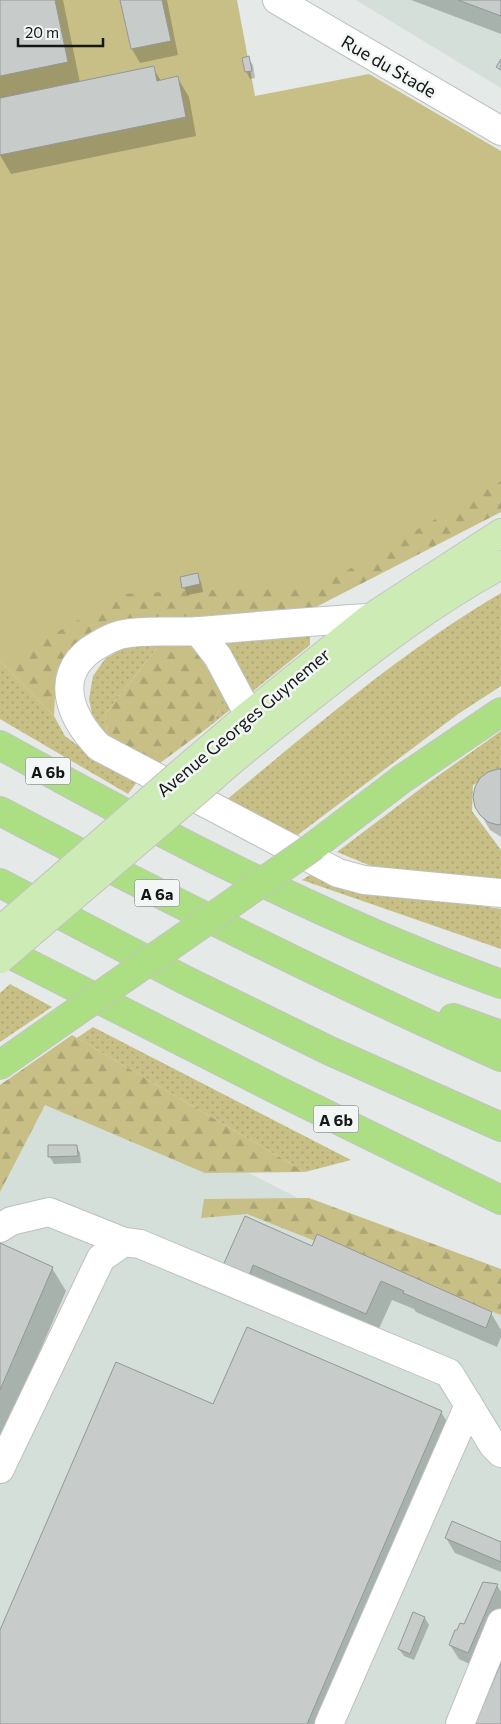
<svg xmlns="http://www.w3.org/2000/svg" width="501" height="1724" font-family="Commissioner,sans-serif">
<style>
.built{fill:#d3dfd8}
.grass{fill:url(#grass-dots)}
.forest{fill:url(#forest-firs)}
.garden{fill:#c7bf86}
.shadow{fill:#0003}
.building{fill:#c7cccb;stroke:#939797}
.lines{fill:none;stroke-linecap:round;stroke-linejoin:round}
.minor-casing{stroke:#bdc1bf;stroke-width:30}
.major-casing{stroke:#c2c3c3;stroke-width:30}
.highway-casing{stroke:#c2c3c3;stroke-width:30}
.minor{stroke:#fff;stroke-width:28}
.major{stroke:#cdecb5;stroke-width:28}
.highway{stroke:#acdf84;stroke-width:28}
.major-bridge-casing{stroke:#c2c3c3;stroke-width:30;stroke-linecap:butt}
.highway-bridge-casing{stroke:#c2c3c3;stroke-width:30;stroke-linecap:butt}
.major-bridge{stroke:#cdecb5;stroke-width:28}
.highway-bridge{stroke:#acdf84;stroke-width:28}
.labels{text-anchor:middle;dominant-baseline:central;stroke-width:5;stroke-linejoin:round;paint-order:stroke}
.shield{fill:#f2f6f4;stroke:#585b59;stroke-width:1}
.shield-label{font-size:16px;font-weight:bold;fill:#161817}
.street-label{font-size:18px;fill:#161817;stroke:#f2f6f4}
</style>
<defs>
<pattern id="grass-dots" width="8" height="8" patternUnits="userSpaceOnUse" patternTransform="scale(1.25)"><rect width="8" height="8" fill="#c7bf86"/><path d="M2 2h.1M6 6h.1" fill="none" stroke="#aaa373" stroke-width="1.8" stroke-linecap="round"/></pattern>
<pattern id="forest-firs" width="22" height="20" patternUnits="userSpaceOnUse" patternTransform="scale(1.25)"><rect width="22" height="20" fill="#c7bf86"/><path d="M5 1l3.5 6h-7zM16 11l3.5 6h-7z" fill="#aaa373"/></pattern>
</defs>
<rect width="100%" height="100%" fill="#e5e9e7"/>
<!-- built -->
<g class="built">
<polygon points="356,0 501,0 501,88"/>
<polygon points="47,1071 501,1301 501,1724 0,1724 0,1105"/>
</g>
<!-- grass -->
<g class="grass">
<path d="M 501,593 L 501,686 L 458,714 L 295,837 L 225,801 C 314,728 402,651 501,593 Z"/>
<polygon points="310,633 310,645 210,726 220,709 204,640"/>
<polygon points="161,643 105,714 107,734 94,724 89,699 93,676 105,659 126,646"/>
<polygon points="0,661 54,716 65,736 96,759 137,782 128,794 0,719"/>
<polygon points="501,731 501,776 495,774 473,785 472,811 501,850 501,883 376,868 337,852 428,783"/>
<polygon points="315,872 359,887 501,909 501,949 302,880"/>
<polygon points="10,984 52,1007 0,1042 0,993"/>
<polygon points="93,1027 351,1160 305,1172 77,1038"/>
</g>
<!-- forest -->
<g class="forest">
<polygon points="501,411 501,512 314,608 137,621 93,633 68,650 56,675 54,716 0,661 0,614"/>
<polygon points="204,640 218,676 220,709 210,726 156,766 107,734 105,714 161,643"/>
<polygon points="72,1035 77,1038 305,1172 205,1173 45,1105 0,1192 0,1085"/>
<polygon points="309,1198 501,1269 501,1315 247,1214 201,1218 204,1199"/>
</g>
<!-- garden -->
<polygon class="garden" points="0,0 237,0 255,96 369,74 501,151 501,481 322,585 123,594 4,663 0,661"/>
<!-- shadow -->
<g class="shadow">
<polygon points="0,0 63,0 80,83 153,68 161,81 177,77 189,97 196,136 11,174 0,155"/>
<polygon points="121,0 167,0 178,55 140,63 132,49"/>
<polygon points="411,0 501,0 501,34"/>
<polygon points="248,58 253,65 255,78 250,79 246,71"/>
<polygon points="197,575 201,582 203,592 188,595 184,588 182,578"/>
<polygon points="501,771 501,837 490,830 476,806"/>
<polygon points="76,1146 80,1153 81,1163 54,1164 50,1157"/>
<polygon points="312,1247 491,1313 501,1330 501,1337 497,1347 416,1312 414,1309 392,1300 377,1333 222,1270"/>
<polygon points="0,1248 52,1268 66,1291 0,1443"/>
<polygon points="214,1406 441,1412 455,1435 330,1724 0,1724 0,1633"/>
<polygon points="446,1538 501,1544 501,1572 455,1553"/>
<polygon points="497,1585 501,1592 501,1609 476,1667 459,1659 450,1645"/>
<polygon points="425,1618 429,1625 414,1660 404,1656 399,1649"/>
</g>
<!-- building -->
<g class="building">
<polygon points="0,0 55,0 68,62 0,76"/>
<polygon points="120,0 162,0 171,41 131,49"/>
<polygon points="458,0 501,0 501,16"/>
<polygon points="249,56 252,71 245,72 242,58"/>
<polygon points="501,59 501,70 496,67"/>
<polygon points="154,66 157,81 178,76 186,117 0,155 0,98"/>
<polygon points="198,573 200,584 182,588 180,577"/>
<polygon points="498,769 501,769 501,824 498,825 488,822 480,815 475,807 473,797 475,787 480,778 488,772"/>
<polygon points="48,1145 77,1145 78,1156 48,1157"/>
<polygon points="245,1216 312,1246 317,1234 492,1312 486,1328 403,1293 404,1291 381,1281 366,1314 253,1265 247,1282 221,1270"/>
<polygon points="0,1243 53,1267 0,1390"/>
<polygon points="247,1327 442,1411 307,1724 0,1724 0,1630 116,1362 213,1404"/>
<polygon points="452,1521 501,1542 501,1562 445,1538"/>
<polygon points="483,1582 498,1584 468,1653 449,1645 455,1630 457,1630 460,1623 464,1624"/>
<polygon points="413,1612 425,1617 410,1654 398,1649"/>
<polygon points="501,1663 501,1724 475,1724"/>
</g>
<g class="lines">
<defs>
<g id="minor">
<polyline points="277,0 501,131"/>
<path d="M 370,618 C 313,621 257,626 200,631 C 175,633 149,629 124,634 C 112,636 101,643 90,650 C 52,679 73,720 99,747 L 338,873 L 364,880 L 501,893"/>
<polyline points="198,631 218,657 249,715"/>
<polyline points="0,1228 11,1221 49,1212 124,1242"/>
<polyline points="0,1469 101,1258 124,1242 140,1244 449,1373 493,1445 501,1453"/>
<polyline points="329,1724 469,1405"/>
<polyline points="460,1724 501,1623"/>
</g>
<g id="major">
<polyline points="182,772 249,715 370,618 501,533"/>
<path d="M 213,777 C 243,750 276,725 307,700 C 369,651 432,602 501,565"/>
</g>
<g id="highway">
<path d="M 0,745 C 162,835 327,921 501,984"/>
<path d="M 0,811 C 165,898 331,981 501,1057"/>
<polyline points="314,846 402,779 501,712"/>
<polyline points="0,883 183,979 330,1051 501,1127"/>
<polyline points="0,949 281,1092 501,1200"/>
<polyline points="453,1018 501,1035"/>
<polyline points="0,1065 73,1014"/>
</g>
</defs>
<!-- minor casing -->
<use href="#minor" class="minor-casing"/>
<!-- major casing -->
<use href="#major" class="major-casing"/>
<!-- highway casing -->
<use href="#highway" class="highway-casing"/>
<!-- minor -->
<use href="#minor" class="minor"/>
<!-- major -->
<use href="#major" class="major"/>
<!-- highway -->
<use href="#highway" class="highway"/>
<defs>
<g id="major-bridge">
<polyline points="0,931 182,772"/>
<polyline points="0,959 213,777"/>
</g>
<polyline id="highway-bridge" points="73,1014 314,846"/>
</defs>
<!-- major-bridge casing -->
<use href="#major-bridge" class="major-bridge-casing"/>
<!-- highway-bridge casing -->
<use href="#highway-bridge" class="highway-bridge-casing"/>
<!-- major-bridge -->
<use href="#major-bridge" class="major-bridge"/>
<!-- highway-bridge -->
<use href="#highway-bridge" class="highway-bridge"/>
</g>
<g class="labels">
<!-- shield labels -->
<g class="shield">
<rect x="25.5" y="757.5" width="45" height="27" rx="4"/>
<rect x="134.5" y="879.5" width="45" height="27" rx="4"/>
<rect x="313.5" y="1105.5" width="45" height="27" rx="4"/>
</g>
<g class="shield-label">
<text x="48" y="771">A 6b</text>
<text x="157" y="893">A 6a</text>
<text x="336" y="1119">A 6b</text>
</g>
<!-- street labels -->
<g class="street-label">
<text transform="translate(389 66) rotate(30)">Rue du Stade</text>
<text transform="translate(243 722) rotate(-40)">Avenue Georges Guynemer</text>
</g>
</g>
<!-- scale -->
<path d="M18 38v8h85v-8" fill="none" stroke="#161817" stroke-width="2.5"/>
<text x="25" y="38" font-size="15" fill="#161817" stroke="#f2f6f4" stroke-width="4" paint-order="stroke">20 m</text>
</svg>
